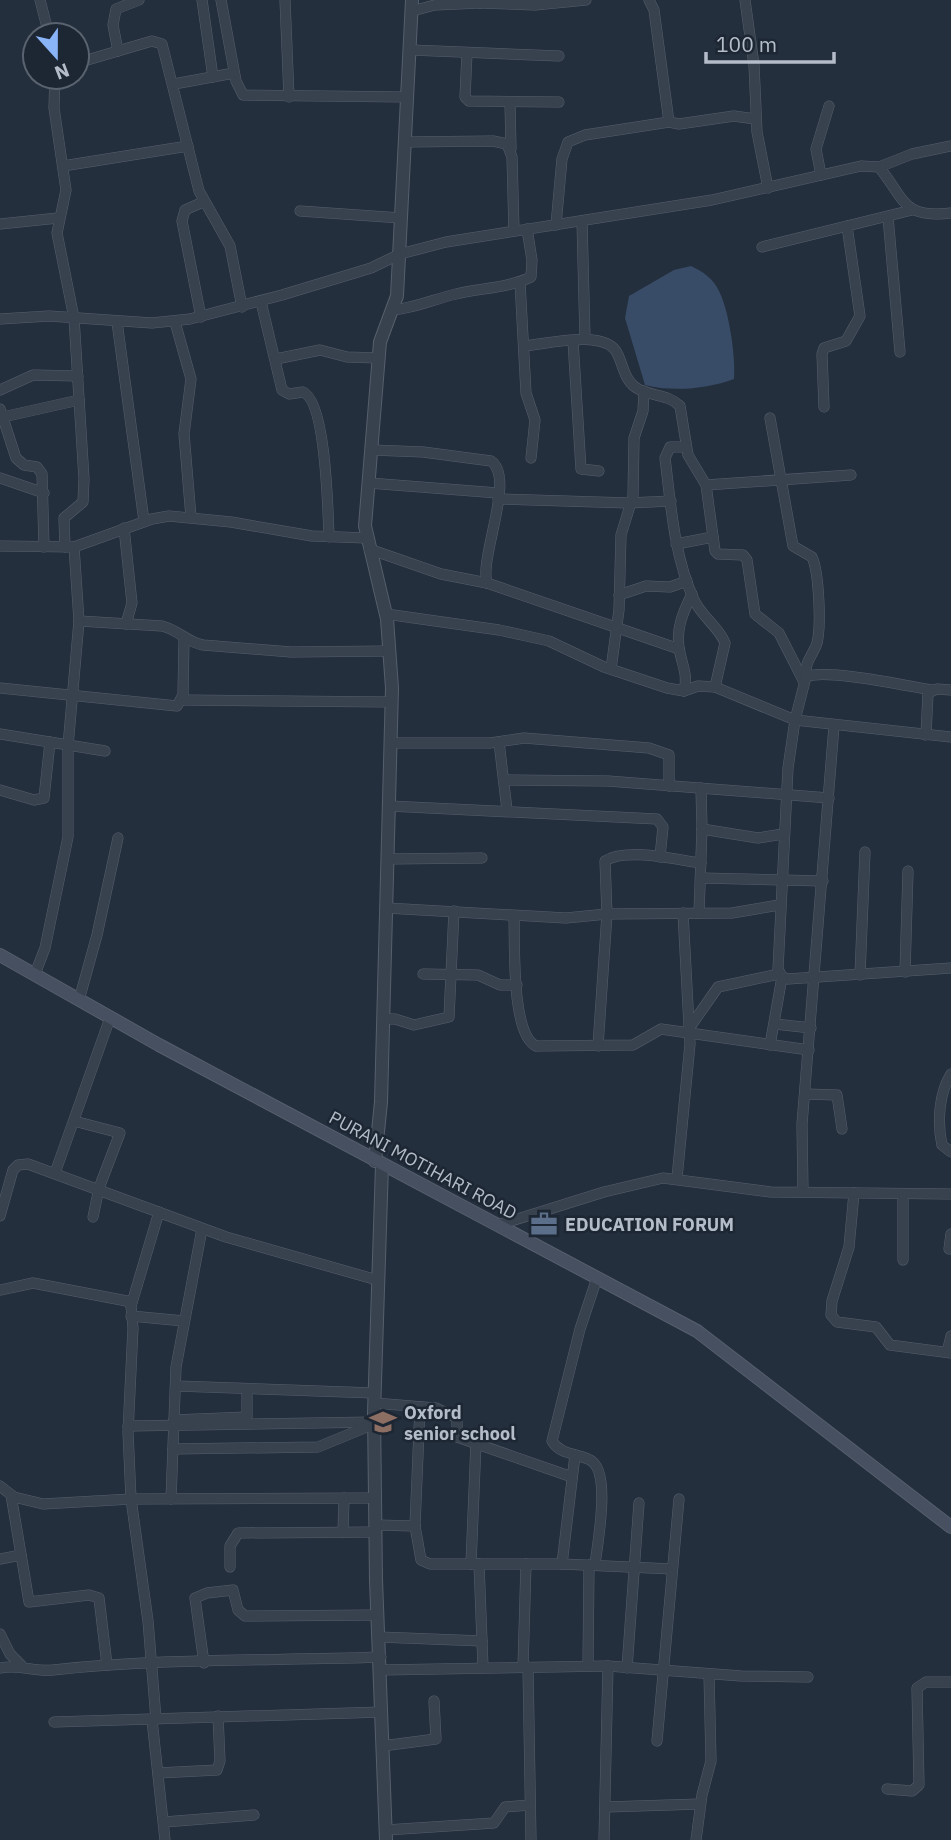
<svg xmlns="http://www.w3.org/2000/svg" width="951" height="1840" font-family="'IBM Plex Sans',sans-serif">
<style>
.water{fill:#394c67}
.lines{fill:none;stroke-linecap:round;stroke-linejoin:round}
.minor-casing{stroke:#565f6c;stroke-width:11}
.tertiary-casing{stroke:#565f6c;stroke-width:14}
.secondary-casing{stroke:#565f6c;stroke-width:14}
.minor{stroke:#38414e;stroke-width:10}
.tertiary{stroke:#38414e;stroke-width:12}
.secondary{stroke:#465061;stroke-width:12}
.labels{text-anchor:middle;dominant-baseline:central;stroke-width:5;stroke-linejoin:round;paint-order:stroke}
.street-label{font-size:18px;fill:#b4bcc9;stroke:#1d2633}
.poi-label{font-size:18px;font-weight:bold;fill:#b4bcc9;stroke:#1d2633;text-anchor:start}
</style>
<rect width="100%" height="100%" fill="#242f3e"/>
<!-- water -->
<path class="water" d="M 691,266 C 703,272 713,278 719,291 C 729,310 736,358 734,379 C 707,389 673,392 645,385 L 625,318 L 629,296 L 674,270 Z"/>
<g class="lines">
<defs>
<g id="minor">
<polyline points="40,0 49,35"/>
<polyline points="202,0 213,77"/>
<polyline points="221,0 236,81 243,95 408,97"/>
<polyline points="285,0 289,97"/>
<polyline points="649,0 654,10 669,122 679,124 734,116 755,119"/>
<polyline points="745,0 754,65 757,132 768,188"/>
<polyline points="480,3 535,5 586,0"/>
<polyline points="412,11 435,5 480,3 480,0"/>
<polyline points="411,50 559,56"/>
<polyline points="118,51 113,25 116,9 139,0"/>
<polyline points="467,53 465,97 469,101 559,102"/>
<polyline points="77,63 152,41 162,44 199,191 230,246 242,307"/>
<polyline points="55,77 54,108 66,190 57,233 74,318 84,479 83,502 64,518 65,547"/>
<polyline points="174,84 234,73"/>
<polyline points="510,102 511,149"/>
<polyline points="404,142 493,141 507,144 512,157 514,231"/>
<polyline points="63,166 188,146"/>
<polyline points="879,167 912,154 951,146"/>
<polyline points="821,175 816,149 829,106"/>
<polyline points="300,211 401,218"/>
<polyline points="888,217 900,352"/>
<polyline points="582,221 585,338"/>
<polyline points="0,224 58,218"/>
<polyline points="556,225 562,159 568,142 585,135 669,122"/>
<polyline points="762,247 912,210"/>
<polyline points="520,282 526,393 535,420 531,458"/>
<path d="M 261,302 L 282,390 L 289,394 L 303,392 C 326,401 328,512 329,537"/>
<path d="M 393,310 C 416,308 434,299 456,294 C 481,288 508,288 531,277 L 532,260 L 527,229"/>
<polyline points="201,317 182,221 185,210 203,202"/>
<path d="M 0,319 L 49,316 L 152,323 L 190,319 L 282,295 L 371,268 L 400,254 L 446,242 L 712,200 L 861,166 L 879,167 C 905,199 902,219 951,213"/>
<polyline points="117,322 144,521"/>
<polyline points="175,322 191,379 184,434 191,517"/>
<polyline points="573,341 581,469 599,471"/>
<path d="M 524,346 C 547,344 605,329 617,353 C 623,364 624,379 635,387 C 649,397 667,393 680,406 L 688,455 L 706,485 L 715,551 L 718,554 L 743,555 L 747,560 L 755,614 L 779,633 L 804,682"/>
<polyline points="276,359 320,350 347,357 378,358"/>
<polyline points="0,390 33,375 78,376"/>
<polyline points="824,407 822,354 824,348 846,341 860,316 847,226"/>
<polyline points="0,409 16,458 24,465 37,467 42,474 44,547"/>
<polyline points="3,417 79,400"/>
<path d="M 770,418 L 793,546 L 812,557 C 819,572 822,631 816,646 C 810,659 805,662 806,677"/>
<path d="M 685,447 L 670,447 L 665,458 C 671,506 674,556 694,600 C 702,617 719,627 725,643 L 715,687"/>
<path d="M 372,450 L 423,452 L 491,461 C 516,478 479,557 487,583 L 679,649"/>
<polyline points="0,478 44,493"/>
<polyline points="369,483 498,493"/>
<polyline points="706,485 851,475"/>
<polyline points="498,499 629,503 671,501"/>
<polyline points="124,528 132,603 126,624"/>
<polyline points="676,544 713,537"/>
<polyline points="0,546 74,547 152,519 169,516 231,522 312,536 366,538"/>
<polyline points="369,549 441,574 487,583"/>
<polyline points="619,595 646,586 670,587 687,581"/>
<polyline points="386,614 499,630 549,641 604,667 667,688 684,691 698,686 715,687 795,720 951,737"/>
<path d="M 79,621 L 162,626 C 179,630 186,642 203,645 L 291,652 L 390,651"/>
<polyline points="611,669 619,610 621,535 633,496 634,438 643,411 644,391"/>
<polyline points="0,688 177,706 183,695 184,639"/>
<path d="M 932,690 C 907,686 825,668 806,677 L 795,720 L 788,768 L 778,969 L 782,977 L 788,979 L 951,968"/>
<path d="M 684,691 C 688,676 683,667 680,653 C 675,631 682,614 692,594"/>
<polyline points="182,700 392,702"/>
<polyline points="0,734 105,751"/>
<polyline points="926,735 928,693 937,689 951,690"/>
<polyline points="499,742 507,810"/>
<polyline points="392,743 490,743 524,738 649,748 669,755 669,786"/>
<polyline points="504,780 608,781 829,798"/>
<polyline points="701,788 702,829 758,838 783,834"/>
<polyline points="0,790 34,800 44,798 50,742"/>
<polyline points="389,806 657,819 663,827 660,857"/>
<polyline points="387,859 482,858"/>
<polyline points="701,878 823,881"/>
<polyline points="386,908 566,918 607,914 732,913 779,905"/>
<polyline points="699,913 702,829"/>
<path d="M 514,917 C 515,944 511,1034 536,1046 L 633,1045 L 661,1029 L 809,1050"/>
<polyline points="905,972 908,871"/>
<polyline points="35,974 45,948 68,837 68,746 79,621 74,547"/>
<polyline points="423,974 478,975 500,985 517,985"/>
<polyline points="860,975 865,852"/>
<polyline points="79,1000 97,935 118,838"/>
<polyline points="383,1019 395,1019 414,1025 449,1017 454,911"/>
<polyline points="775,1024 811,1028"/>
<polyline points="690,1027 718,987 779,974"/>
<polyline points="770,1045 782,977"/>
<path d="M 598,1046 L 607,914 L 605,861 C 625,847 677,860 701,863"/>
<path d="M 951,1074 C 939,1093 937,1122 942,1145 L 951,1152"/>
<polyline points="805,1094 837,1095 842,1129"/>
<polyline points="74,1121 120,1133 99,1188 93,1217"/>
<polyline points="55,1173 110,1018"/>
<polyline points="677,1178 690,1044 683,913"/>
<polyline points="803,1192 802,1124 834,726"/>
<polyline points="854,1193 849,1247 832,1301 831,1315 837,1322 876,1327 890,1345 951,1353"/>
<polyline points="0,1216 13,1170 18,1165 28,1164 226,1237 377,1280"/>
<polyline points="498,1225 604,1192 663,1178 771,1192 951,1194"/>
<polyline points="949,1249 951,1234"/>
<polyline points="903,1260 903,1194"/>
<polyline points="0,1290 33,1283 132,1302"/>
<polyline points="131,1316 184,1321"/>
<polyline points="947,1352 951,1336"/>
<polyline points="176,1386 374,1393"/>
<polyline points="374,1403 436,1408 457,1418 457,1437 572,1477"/>
<polyline points="174,1420 247,1417 247,1390"/>
<polyline points="128,1426 374,1422"/>
<polyline points="173,1449 318,1447 374,1424"/>
<polyline points="0,1486 14,1497 43,1504 131,1499 375,1498"/>
<polyline points="11,1495 29,1602 89,1595 99,1598 107,1665"/>
<polyline points="171,1499 176,1367 202,1229"/>
<polyline points="376,1525 415,1526 421,1560 430,1564 562,1564 672,1569"/>
<polyline points="415,1526 420,1407"/>
<polyline points="343,1532 344,1498"/>
<polyline points="0,1559 21,1555"/>
<polyline points="471,1564 476,1443"/>
<polyline points="479,1564 483,1667"/>
<polyline points="562,1564 575,1455"/>
<path d="M 595,1565 C 597,1545 612,1471 590,1460 C 577,1453 560,1455 552,1441 L 580,1329 L 597,1278"/>
<polyline points="230,1567 230,1546 238,1533 376,1532"/>
<polyline points="0,1634 10,1654 21,1665"/>
<polyline points="379,1637 482,1641"/>
<polyline points="204,1663 195,1598 207,1593 233,1590 238,1610 245,1616 378,1615"/>
<polyline points="588,1666 589,1565"/>
<polyline points="523,1667 526,1564"/>
<polyline points="528,1667 531,1840"/>
<path d="M 0,1668 C 19,1664 34,1672 53,1670 C 161,1658 272,1661 381,1657"/>
<polyline points="627,1668 639,1503"/>
<polyline points="381,1670 608,1666 741,1676 808,1677"/>
<polyline points="156,1719 148,1621 131,1499 128,1432 133,1328 131,1306 159,1212"/>
<polyline points="152,1720 165,1840"/>
<polyline points="54,1722 382,1712"/>
<polyline points="657,1741 679,1499"/>
<polyline points="382,1746 436,1739 434,1701"/>
<polyline points="158,1773 217,1770 220,1761 218,1716"/>
<polyline points="887,1789 912,1791 919,1785 917,1688 926,1682 951,1682"/>
<polyline points="606,1807 700,1804"/>
<polyline points="164,1822 254,1815"/>
<polyline points="386,1830 494,1823 505,1807 530,1805"/>
<polyline points="604,1840 608,1666"/>
<polyline points="696,1840 702,1795 711,1761 709,1674"/>
</g>
<g id="tertiary">
<polyline points="375,1161 381,1102 392,688 387,619 365,526 380,342 397,296 412,0"/>
<polyline points="382,1165 374,1413 376,1580 386,1840"/>
</g>
<polyline id="secondary" points="0,955 159,1045 697,1331 951,1527"/>
</defs>
<!-- minor casing -->
<use href="#minor" class="minor-casing"/>
<!-- tertiary casing -->
<use href="#tertiary" class="tertiary-casing"/>
<!-- secondary casing -->
<use href="#secondary" class="secondary-casing"/>
<!-- minor -->
<use href="#minor" class="minor"/>
<!-- tertiary -->
<use href="#tertiary" class="tertiary"/>
<!-- secondary -->
<use href="#secondary" class="secondary"/>
</g>
<!-- icons -->
<defs>
<symbol id="office-bare" viewBox="-9 -9 18 18"><path d="M-6-3h4V-5.5h4V-3h4V5H-6ZM-1-4.5V-3h2v-1.5ZM-6 0V1H6V0Z" fill="#5c6f8a" stroke="#1d2633" stroke-width="2.5" paint-order="stroke"/></symbol>
<symbol id="school-bare" viewBox="-9 -9 18 18"><path d="M0-5L7-2L0 1L-7-2ZM-4 1L0 2.5L4 1V4Q0 6-4 4Z" fill="#8d6e63" stroke="#1d2633" stroke-width="2.5" paint-order="stroke"/></symbol>
</defs>
<g fill-rule="evenodd">
<use href="#office-bare" x="525" y="1205" width="38" height="38"/>
<use href="#school-bare" x="364" y="1403" width="38" height="38"/>
</g>
<g class="labels">
<!-- street labels -->
<g class="street-label">
<text transform="translate(423 1165) rotate(28)">PURANI MOTIHARI ROAD</text>
</g>
<!-- poi labels -->
<g class="poi-label">
<text x="565" y="1224">EDUCATION FORUM</text>
<text x="404" y="1412">Oxford<tspan x="404" dy="21">senior school</tspan></text>
</g>
</g>
<!-- north arrow -->
<g transform="translate(56 56) rotate(159)"><circle r="33" fill="#1d2633" stroke="#59626f" stroke-width="2"/>
<path d="M0-5L12 26L0 18L-12 26Z" fill="#8ab4f8"/>
<text y="-10" font-size="19" font-weight="bold" text-anchor="middle" fill="#b4bcc9">N</text>
</g>
<!-- scale -->
<path d="M706 52v10h128v-10" fill="none" stroke="#b4bcc9" stroke-width="3.5"/>
<text x="716" y="52" font-size="21" fill="#b4bcc9" stroke="#1d2633" stroke-width="5" paint-order="stroke">100 m</text>
</svg>
